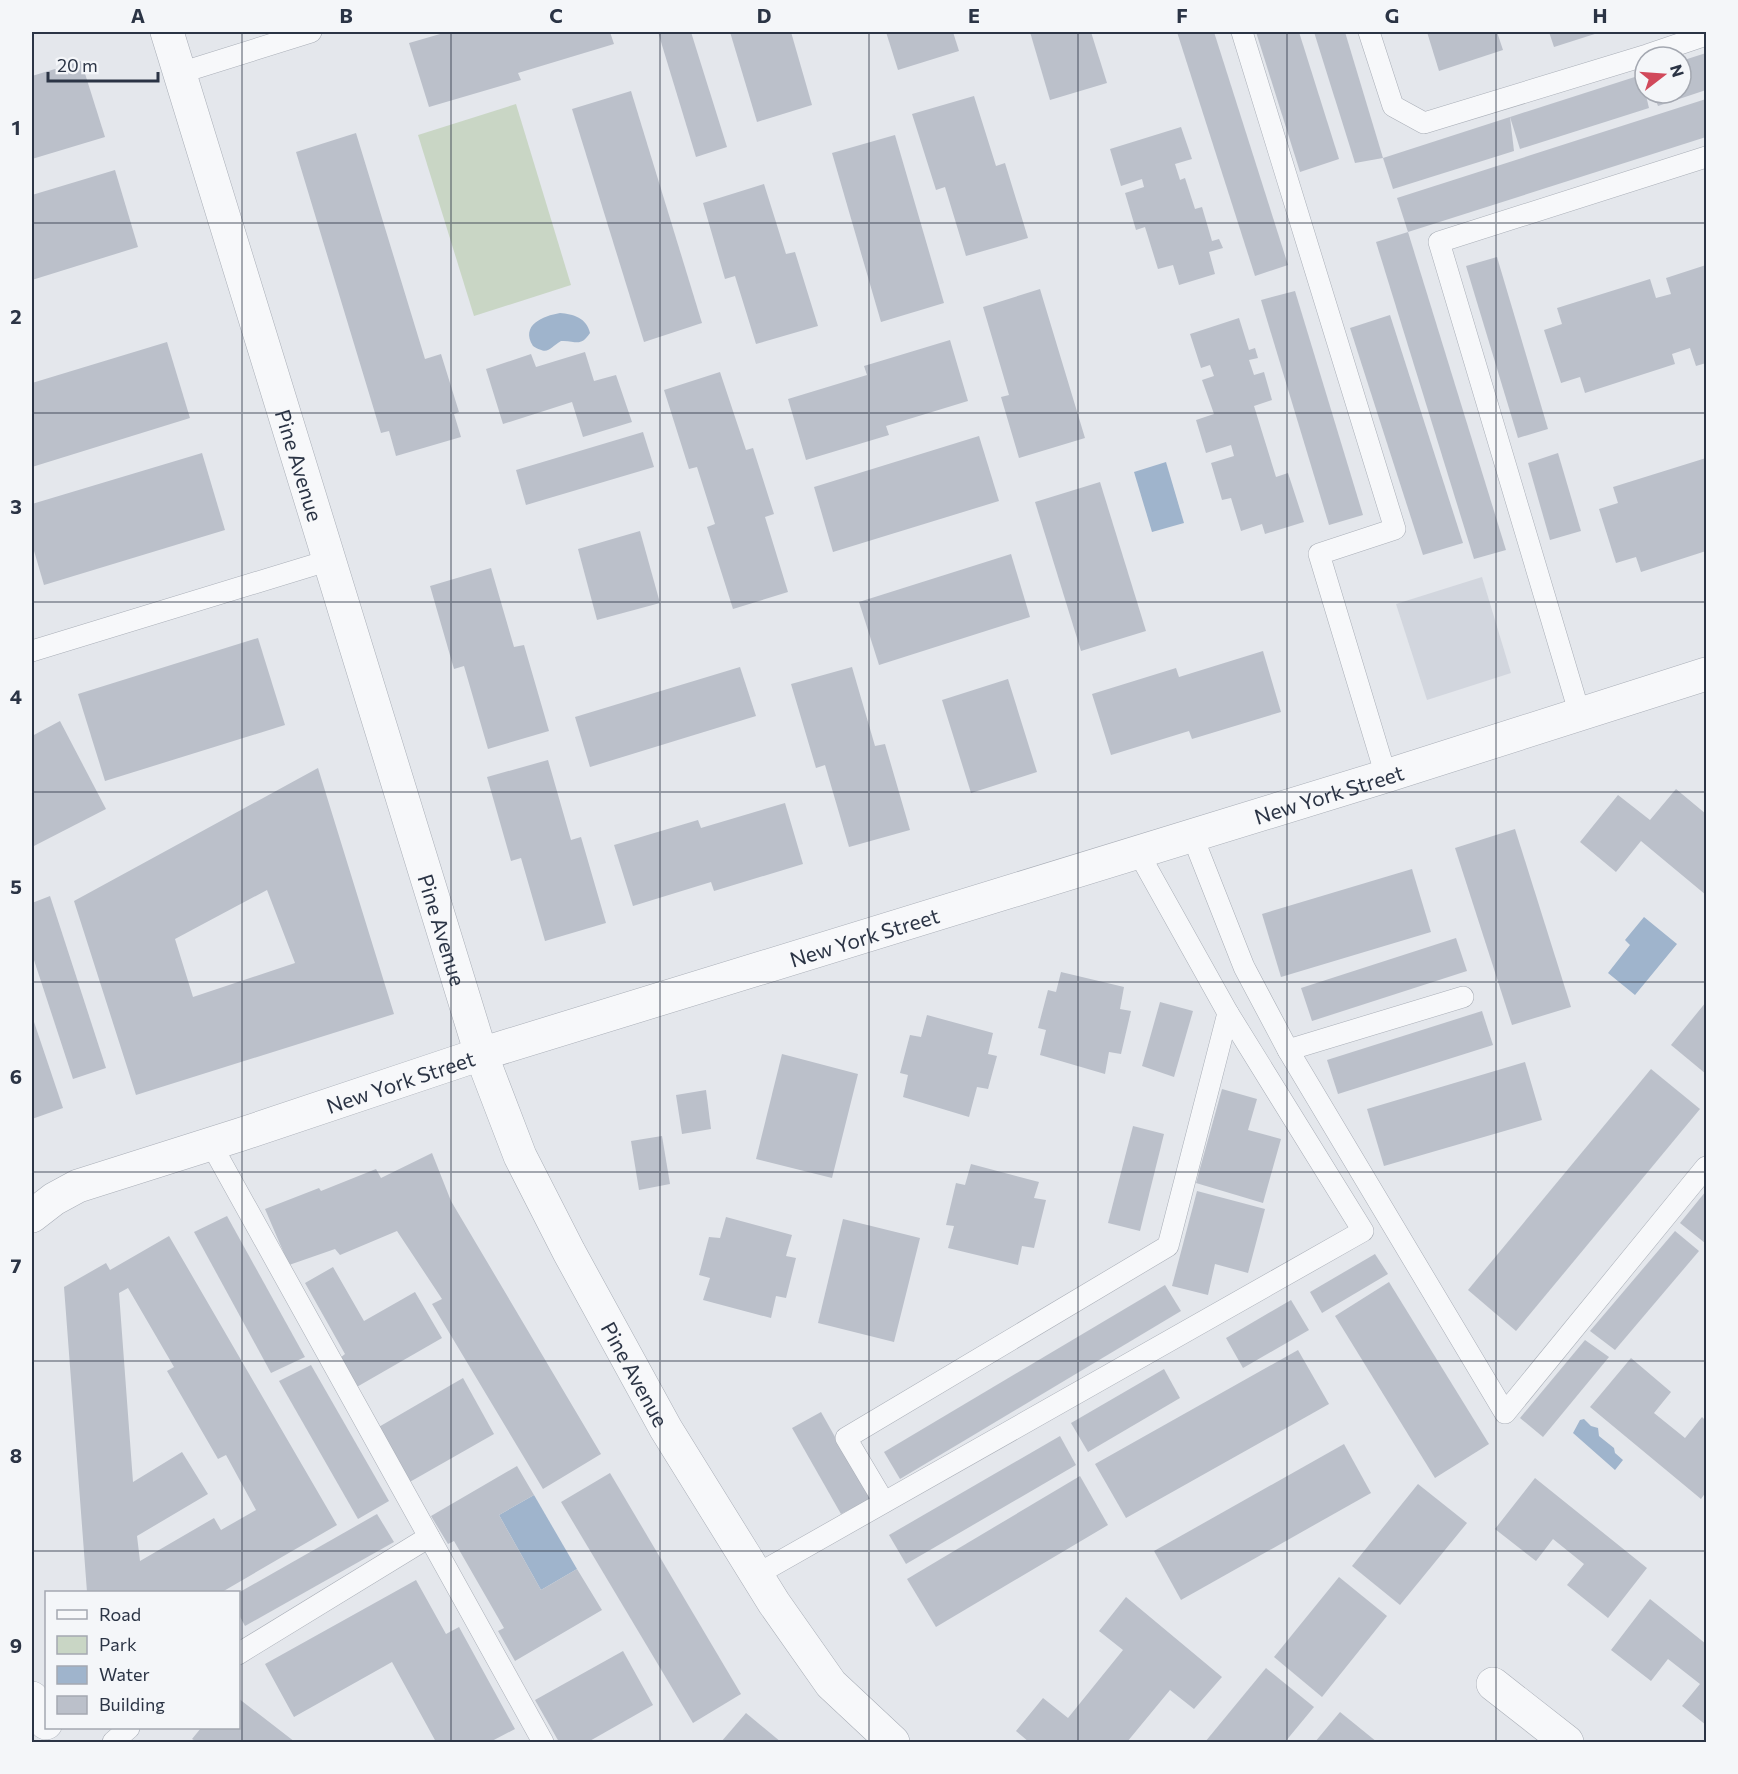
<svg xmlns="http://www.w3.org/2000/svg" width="1738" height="1774" font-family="Commissioner,sans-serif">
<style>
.built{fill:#d2d6de}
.green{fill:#c9d6c5}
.water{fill:#9fb4cc}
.building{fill:#bbc0ca;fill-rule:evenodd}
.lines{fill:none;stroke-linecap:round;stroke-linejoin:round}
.lane-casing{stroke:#a9aeb7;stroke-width:22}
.street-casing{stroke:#a9aeb7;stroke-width:34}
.lane{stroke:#f7f8fa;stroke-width:21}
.street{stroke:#f7f8fa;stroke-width:33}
.grid{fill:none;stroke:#2b3445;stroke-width:1.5;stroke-opacity:0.55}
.labels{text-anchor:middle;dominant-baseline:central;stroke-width:6;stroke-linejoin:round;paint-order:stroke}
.street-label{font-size:21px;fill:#2b3445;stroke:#f4f6f9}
.neatline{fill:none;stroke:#2b3445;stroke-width:2}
.grid-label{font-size:20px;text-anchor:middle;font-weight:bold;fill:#2b3445}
</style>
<rect width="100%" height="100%" fill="#e4e7ec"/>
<!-- built -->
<polygon class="built" points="1482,577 1511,673 1427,700 1396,604"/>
<!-- green -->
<polygon class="green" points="516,104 571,285 474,316 418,135"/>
<!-- water -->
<g class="water">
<path d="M 560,313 C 573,314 587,318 590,333 C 580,348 576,340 561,341 C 549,348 549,356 533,346 C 520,325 543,316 560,313 Z"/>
<polygon points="1166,462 1184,523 1152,532 1134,472"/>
<polygon points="1644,917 1677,944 1635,995 1608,973 1630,945 1625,940"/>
<polygon points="1584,1419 1591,1426 1598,1428 1599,1436 1614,1448 1615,1453 1623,1460 1615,1470 1573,1433 1580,1420"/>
<polygon points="534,1495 577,1569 541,1590 499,1515"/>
</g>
<!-- building -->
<g class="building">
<polygon points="447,32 610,32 614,44 518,73 521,80 429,107 409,43"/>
<polygon points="658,32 691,32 727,147 696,157"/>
<polygon points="730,32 791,32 812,105 757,122"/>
<polygon points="886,32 953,32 959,51 898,70"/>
<polygon points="1030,32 1091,32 1107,83 1050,100"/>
<polygon points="1177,32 1214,32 1288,265 1255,276"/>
<polygon points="1256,32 1299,32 1339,159 1300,172"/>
<polygon points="1314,32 1345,32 1383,158 1355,163"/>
<polygon points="1427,32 1497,32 1503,50 1439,71"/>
<polygon points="1549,32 1601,32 1554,47"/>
<polygon points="1706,53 1706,90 1658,106 1653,93 1681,93 1681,61"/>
<polygon points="81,61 105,137 32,159 32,76"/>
<polygon points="1641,75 1649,108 1520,149 1510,117"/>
<polygon points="631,91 702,323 644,342 572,109"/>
<polygon points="974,96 996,166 1005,163 1028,238 966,256 945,187 936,190 912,114"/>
<polygon points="1706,99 1706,137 1408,232 1397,198"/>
<polygon points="1510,117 1514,151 1393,189 1383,158"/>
<polygon points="1181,127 1192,159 1175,164 1180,180 1185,178 1195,209 1202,207 1212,241 1219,239 1223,248 1209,252 1215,274 1179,285 1173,265 1158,269 1145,227 1136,230 1125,193 1144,187 1142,179 1121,186 1110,149"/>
<polygon points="356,133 425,359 441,354 459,412 454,414 461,437 396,456 389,431 381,433 296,152"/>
<polygon points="895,135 944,303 881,322 832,153"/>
<polygon points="115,170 138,247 32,280 32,195"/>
<polygon points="764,184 786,254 795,252 818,326 756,344 735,276 725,279 703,203"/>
<polygon points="1408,232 1506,550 1474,559 1376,242"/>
<polygon points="1497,257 1548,429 1518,438 1466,266"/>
<polygon points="1706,265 1706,363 1696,366 1690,348 1672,354 1675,364 1585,393 1580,377 1561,383 1544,330 1562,324 1557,308 1650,279 1656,298 1671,294 1666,278"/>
<polygon points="1040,289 1085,438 1019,458 1001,397 1009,395 983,307"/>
<polygon points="1295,291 1363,515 1329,525 1261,300"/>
<polygon points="1390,315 1463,543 1423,555 1350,328"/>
<polygon points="1239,318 1249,350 1255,348 1258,358 1249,360 1254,375 1264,372 1272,400 1254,406 1276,477 1288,473 1304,522 1265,534 1262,524 1241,531 1231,498 1222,500 1211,463 1234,456 1231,445 1206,453 1196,420 1214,414 1202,380 1214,376 1210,365 1201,368 1190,334"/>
<polygon points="950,340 968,401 886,426 889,435 806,460 788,399 867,375 864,366"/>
<polygon points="167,342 190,418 32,467 32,383"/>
<polygon points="585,352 594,381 616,375 632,422 583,437 572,402 503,424 486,369 531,354 536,367"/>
<polygon points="720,372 746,450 753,448 774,514 765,517 788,592 733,609 707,527 715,524 697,467 689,469 664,390"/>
<polygon points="643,432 654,467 526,505 516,470"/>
<polygon points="979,436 999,501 833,552 814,487"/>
<polygon points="202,453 225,530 44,585 32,544 32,504"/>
<polygon points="1558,453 1581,531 1550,540 1528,463"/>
<polygon points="1706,458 1706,551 1641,572 1636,557 1616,563 1599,509 1618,503 1613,487"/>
<polygon points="1100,482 1146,631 1081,651 1035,502"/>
<polygon points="640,531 660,603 597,620 578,549"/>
<polygon points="1011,554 1030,617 879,665 859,602"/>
<polygon points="491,568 514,647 524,645 549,731 488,749 464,666 454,669 430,586"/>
<polygon points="258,638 285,725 105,781 78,694"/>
<polygon points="1263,651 1281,712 1192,739 1189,731 1111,755 1092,694 1176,668 1179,677"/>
<polygon points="740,667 756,716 590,767 575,717"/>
<polygon points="852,667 875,746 885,744 910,830 849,847 825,765 816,768 791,684"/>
<polygon points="1008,679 1037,772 971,793 942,700"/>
<polygon points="60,721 106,809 32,847 32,736"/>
<polygon points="548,760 571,840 581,837 606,923 545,941 521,858 511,861 487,777"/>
<path d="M 318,768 L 394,1014 L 136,1095 L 74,901 ZM 267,890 L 295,963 L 193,997 L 175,939 Z"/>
<polygon points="1676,789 1706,814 1706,895 1641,841 1616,872 1580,842 1618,795 1650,820"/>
<polygon points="785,803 803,864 714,891 711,882 633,906 614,845 698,820 701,828"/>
<polygon points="1515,829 1571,1007 1512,1025 1455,848"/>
<polygon points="1412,869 1431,932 1281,977 1262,914"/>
<polygon points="50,896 106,1068 73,1079 32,954 32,903"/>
<polygon points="1456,938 1467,971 1312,1021 1301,988"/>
<polygon points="1061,972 1124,987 1120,1009 1131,1011 1121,1054 1109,1052 1105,1074 1040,1055 1046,1030 1038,1028 1048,990 1056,992"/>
<polygon points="1160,1002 1193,1011 1174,1077 1142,1066"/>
<polygon points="1706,1002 1706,1074 1671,1045"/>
<polygon points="1482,1011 1493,1045 1338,1094 1327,1060"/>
<polygon points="927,1015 993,1033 988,1054 997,1056 988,1089 977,1087 969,1117 903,1097 908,1075 900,1073 910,1035 921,1037"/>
<polygon points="32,1016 63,1108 32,1119"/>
<polygon points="782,1054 858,1074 832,1178 756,1159"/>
<polygon points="1525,1062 1542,1120 1384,1166 1367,1109"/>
<polygon points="1651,1069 1700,1109 1516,1331 1468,1290"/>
<polygon points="1222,1089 1257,1099 1248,1130 1281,1139 1263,1203 1196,1183"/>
<polygon points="706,1090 711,1129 682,1134 676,1095"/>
<polygon points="1133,1126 1164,1134 1140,1231 1108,1223"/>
<polygon points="662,1136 670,1184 639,1190 631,1141"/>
<polygon points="432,1153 451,1201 601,1454 543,1489 432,1304 442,1299 397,1231 340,1255 335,1249 289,1265 265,1209 319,1188 321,1191 376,1169 381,1178"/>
<polygon points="971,1164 1039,1182 1034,1198 1046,1200 1034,1248 1022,1246 1018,1265 948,1248 954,1226 946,1225 956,1183 965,1185"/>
<polygon points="1197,1191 1265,1209 1248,1273 1215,1264 1208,1295 1172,1286"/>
<polygon points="1706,1191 1706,1241 1705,1243 1680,1223"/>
<polygon points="227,1216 305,1357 271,1373 194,1232"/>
<polygon points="726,1217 792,1235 786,1256 796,1258 786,1298 776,1296 771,1318 703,1300 710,1278 699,1275 709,1237 720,1238"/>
<polygon points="843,1219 920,1238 894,1342 818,1323"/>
<polygon points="1675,1231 1699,1251 1615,1350 1590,1331"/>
<path d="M 169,1236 L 337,1525 L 222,1592 L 87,1592 L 64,1287 L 106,1263 L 110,1270 ZM 128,1288 L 174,1367 L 167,1371 L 218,1459 L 226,1455 L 256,1510 L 221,1530 L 214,1518 L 140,1561 L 137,1536 L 208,1494 L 182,1452 L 133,1482 L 119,1293 Z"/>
<polygon points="1375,1254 1388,1274 1322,1313 1310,1292"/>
<polygon points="333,1267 364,1321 415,1292 442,1338 355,1388 340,1358 345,1354 305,1283"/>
<polygon points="1389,1282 1489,1444 1435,1478 1335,1316"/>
<polygon points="1165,1285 1181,1311 900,1479 884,1452"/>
<polygon points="1291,1300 1309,1330 1243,1368 1226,1338"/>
<polygon points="1585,1340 1609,1357 1543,1437 1520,1418"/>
<polygon points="1298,1350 1329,1404 1126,1518 1095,1464"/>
<polygon points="1631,1358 1671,1392 1654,1413 1685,1438 1702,1417 1706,1421 1706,1492 1701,1499 1590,1407"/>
<polygon points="311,1365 389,1501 358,1519 279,1381"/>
<polygon points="1164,1369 1180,1398 1088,1452 1071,1423"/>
<polygon points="463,1378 494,1434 408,1483 377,1428"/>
<polygon points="821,1412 870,1499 841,1514 792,1428"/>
<polygon points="1060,1436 1076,1465 906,1564 889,1535"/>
<polygon points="1344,1444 1371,1493 1181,1600 1154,1551"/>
<polygon points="517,1466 534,1495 499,1515 541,1590 577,1569 602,1610 515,1661 498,1631 504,1628 454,1541 448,1544 431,1516"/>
<polygon points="610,1473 741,1694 693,1723 561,1502"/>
<polygon points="1080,1476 1108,1525 936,1627 907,1579"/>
<polygon points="1535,1478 1647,1568 1608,1618 1567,1585 1584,1564 1553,1539 1536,1561 1495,1529"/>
<polygon points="1418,1484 1467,1523 1400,1605 1352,1566"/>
<polygon points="377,1514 394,1542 245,1626 238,1613 238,1593"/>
<polygon points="1339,1577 1387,1616 1322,1697 1274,1657"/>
<polygon points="416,1580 446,1634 459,1627 515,1729 490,1742 436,1742 392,1662 294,1717 265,1664"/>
<polygon points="1126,1597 1222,1677 1194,1709 1170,1690 1127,1742 1029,1742 1016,1731 1043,1698 1068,1718 1123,1650 1099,1631"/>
<polygon points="1650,1599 1706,1644 1706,1725 1682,1706 1700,1684 1668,1659 1651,1681 1611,1650"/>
<polygon points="623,1651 653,1705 588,1742 559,1742 535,1700"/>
<polygon points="1266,1668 1314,1707 1285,1742 1205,1742"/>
<polygon points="238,1698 295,1742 197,1742 192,1739 201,1728 238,1728"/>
<polygon points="1340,1712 1377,1742 1315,1742"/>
<polygon points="746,1713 781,1742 721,1742"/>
</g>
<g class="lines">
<defs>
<g id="lane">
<polyline points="1242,32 1395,529 1319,554 1386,776"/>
<polyline points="1369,32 1393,106 1424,123 1647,55 1706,35"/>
<polyline points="180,73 311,32"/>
<polyline points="32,651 330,560"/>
<polyline points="1580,715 1439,242 1706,157"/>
<polyline points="1192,835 1244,967 1288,1050 1505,1413 1706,1167"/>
<polyline points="1288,1050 1463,997"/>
<polyline points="211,1144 543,1742"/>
<polyline points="884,1502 846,1438 1168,1246 1228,1013 1138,852"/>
<polyline points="756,1575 1363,1231 1228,1013"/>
<polyline points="238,1654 429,1537"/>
<polyline points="113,1742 129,1728"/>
</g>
<g id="street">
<path id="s1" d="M 167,32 L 481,1054 L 520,1156 L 569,1252 L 666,1429 L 774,1603 L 831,1684 L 893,1742"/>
<path id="s2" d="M 32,1216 L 54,1199 L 78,1186 L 239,1135 L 481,1054 L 1386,776 L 1706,674"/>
<polyline points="1493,1684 1567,1742"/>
<polyline points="32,1698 46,1723"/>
</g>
</defs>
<!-- lane casing -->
<use href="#lane" class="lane-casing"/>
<!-- street casing -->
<use href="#street" class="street-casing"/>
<!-- lane -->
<use href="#lane" class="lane"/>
<!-- street -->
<use href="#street" class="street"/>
</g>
<!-- grid -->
<path class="grid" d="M 242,32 L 242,1742M 451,32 L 451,1742M 660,32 L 660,1742M 869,32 L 869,1742M 1078,32 L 1078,1742M 1287,32 L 1287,1742M 1496,32 L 1496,1742M 32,223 L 1706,223M 32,413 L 1706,413M 32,602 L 1706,602M 32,792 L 1706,792M 32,982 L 1706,982M 32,1172 L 1706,1172M 32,1361 L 1706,1361M 32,1551 L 1706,1551"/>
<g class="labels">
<!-- street labels -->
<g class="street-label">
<text stroke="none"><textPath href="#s1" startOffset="453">Pine Avenue</textPath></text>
<text stroke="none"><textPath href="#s2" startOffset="1366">New York Street</textPath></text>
<text stroke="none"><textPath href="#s1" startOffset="939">Pine Avenue</textPath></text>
<text stroke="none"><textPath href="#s2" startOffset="880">New York Street</textPath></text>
<text stroke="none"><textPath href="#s2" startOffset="394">New York Street</textPath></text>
<text stroke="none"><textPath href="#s1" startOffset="1425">Pine Avenue</textPath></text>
</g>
</g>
<!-- border -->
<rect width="1738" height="1774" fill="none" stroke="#f4f6f9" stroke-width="66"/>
<!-- legend -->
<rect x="45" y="1591" width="195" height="138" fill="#f4f6f9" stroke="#a4a8b1" stroke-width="1.5"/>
<rect x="57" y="1610" width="30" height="9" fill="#f7f8fa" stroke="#a4a8b1" stroke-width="1.5"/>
<text x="99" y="1621" font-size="18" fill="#2b3445">Road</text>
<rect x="57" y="1636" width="30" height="18" fill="#c9d6c5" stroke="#a4a8b1" stroke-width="1.5"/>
<text x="99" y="1651" font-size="18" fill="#2b3445">Park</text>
<rect x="57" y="1666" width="30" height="18" fill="#9fb4cc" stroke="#a4a8b1" stroke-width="1.5"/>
<text x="99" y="1681" font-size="18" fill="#2b3445">Water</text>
<rect x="57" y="1696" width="30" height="18" fill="#bbc0ca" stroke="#a4a8b1" stroke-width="1.5"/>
<text x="99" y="1711" font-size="18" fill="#2b3445">Building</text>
<!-- north arrow -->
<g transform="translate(1663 75) rotate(73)"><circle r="28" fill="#f4f6f9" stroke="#a4a8b1" stroke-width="1.5"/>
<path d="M0-4.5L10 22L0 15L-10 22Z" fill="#d1495b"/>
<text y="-9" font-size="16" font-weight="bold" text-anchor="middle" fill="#2b3445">N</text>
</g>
<!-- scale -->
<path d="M48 72v9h110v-9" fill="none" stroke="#2b3445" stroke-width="3"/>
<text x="57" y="72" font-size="18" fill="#2b3445" stroke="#f4f6f9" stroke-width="4.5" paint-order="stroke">20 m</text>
<rect x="33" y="33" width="1672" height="1708" class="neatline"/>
<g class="grid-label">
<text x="138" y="23">A</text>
<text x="346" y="23">B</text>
<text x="556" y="23">C</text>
<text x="764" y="23">D</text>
<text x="974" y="23">E</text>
<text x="1182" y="23">F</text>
<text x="1392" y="23">G</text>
<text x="1600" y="23">H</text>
<text x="16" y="135">1</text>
<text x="16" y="324">2</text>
<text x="16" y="514">3</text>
<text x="16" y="704">4</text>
<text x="16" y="894">5</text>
<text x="16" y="1084">6</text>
<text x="16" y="1273">7</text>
<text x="16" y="1463">8</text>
<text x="16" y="1653">9</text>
</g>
</svg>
